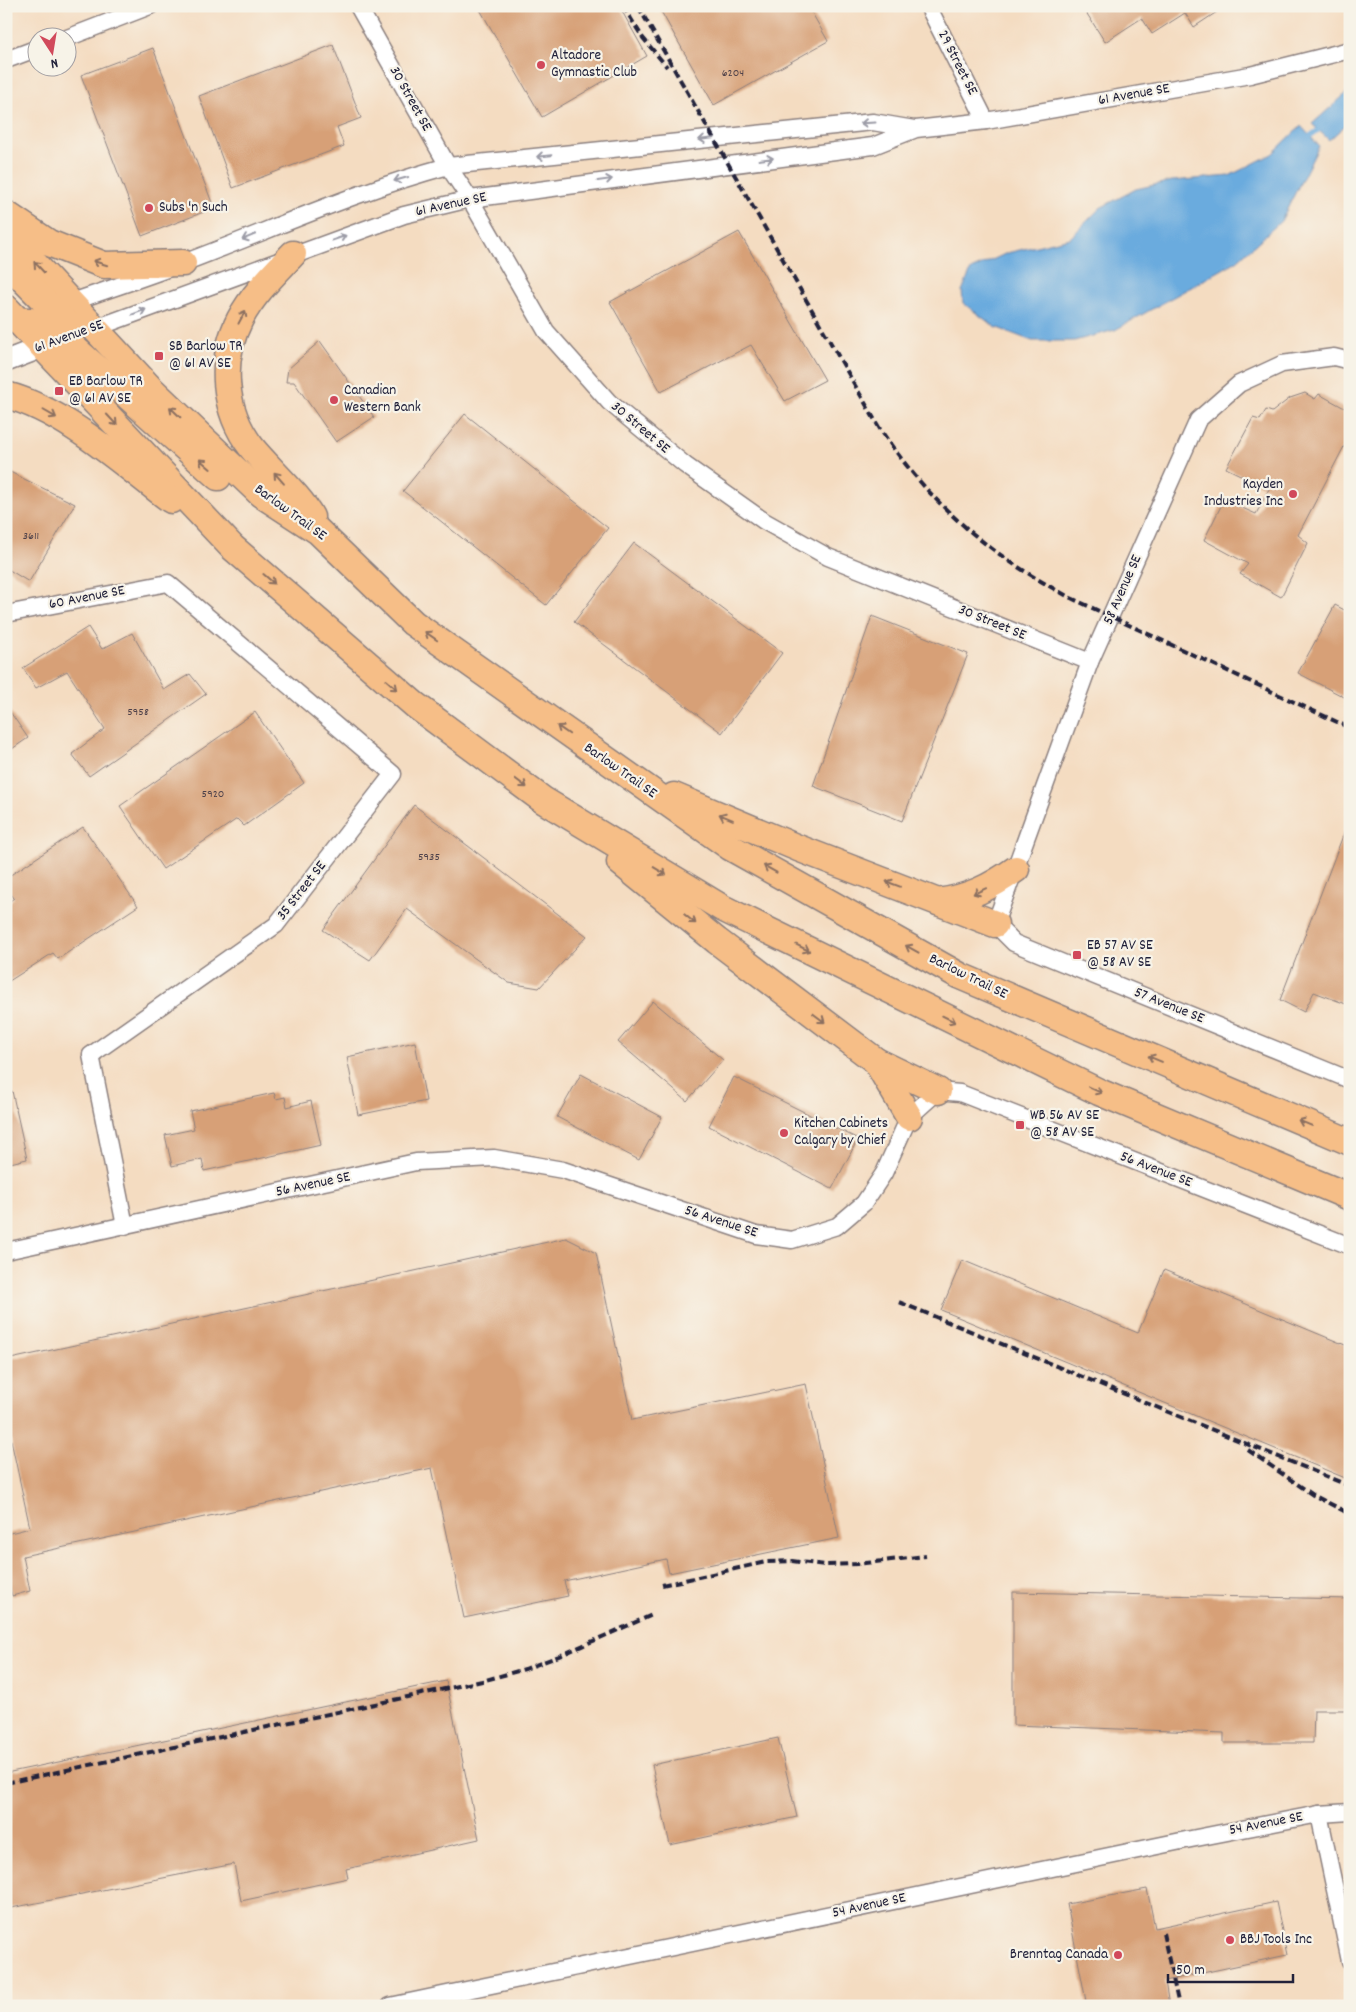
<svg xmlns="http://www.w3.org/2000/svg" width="1356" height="2012" font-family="Dekko,sans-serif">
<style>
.water{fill:#6aabde;stroke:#46668c}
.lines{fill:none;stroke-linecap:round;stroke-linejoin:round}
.stream{stroke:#6aabde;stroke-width:5}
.building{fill:#d7a077}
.minor-casing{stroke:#8b7f7e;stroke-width:19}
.tertiary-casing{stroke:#8b7f7e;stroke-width:24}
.primary-casing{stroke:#8b7f7e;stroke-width:29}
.minor{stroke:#fff;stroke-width:16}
.tertiary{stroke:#fff;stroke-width:21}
.primary{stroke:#f6be87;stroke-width:26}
.rail{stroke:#22223b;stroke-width:4;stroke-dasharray:8 4;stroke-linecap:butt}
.oneway{stroke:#9c9ca7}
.oneway2{stroke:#8c7061}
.poi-dot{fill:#d1495b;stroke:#f7f3e8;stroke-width:2}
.labels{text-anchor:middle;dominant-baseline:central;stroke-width:4.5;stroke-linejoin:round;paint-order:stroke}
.number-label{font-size:12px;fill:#4f424a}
.poi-label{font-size:15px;fill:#22223b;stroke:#f7f3e8;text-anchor:start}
.street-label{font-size:15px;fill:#22223b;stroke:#f7f3e8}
</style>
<rect width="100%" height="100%" fill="#f7f3e8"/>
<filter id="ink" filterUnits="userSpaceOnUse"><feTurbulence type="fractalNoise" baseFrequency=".02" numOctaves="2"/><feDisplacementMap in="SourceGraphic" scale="10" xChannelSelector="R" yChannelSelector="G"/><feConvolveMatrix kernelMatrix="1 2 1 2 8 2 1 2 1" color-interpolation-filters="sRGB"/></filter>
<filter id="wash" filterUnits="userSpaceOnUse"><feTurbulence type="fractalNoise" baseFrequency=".0096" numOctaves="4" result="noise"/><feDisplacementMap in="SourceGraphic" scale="20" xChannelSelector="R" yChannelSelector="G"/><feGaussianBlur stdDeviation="1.12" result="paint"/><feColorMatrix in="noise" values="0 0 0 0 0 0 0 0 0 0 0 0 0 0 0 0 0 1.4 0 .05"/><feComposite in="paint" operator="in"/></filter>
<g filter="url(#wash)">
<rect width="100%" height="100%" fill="#f4dcc1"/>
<!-- water -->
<g class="water">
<polygon points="1350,90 1350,121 1329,140 1312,124"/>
<polygon points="1301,126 1319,146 1281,221 1237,261 1115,330 1074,341 1032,341 995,327 963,303 962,291 971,270 1007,253 1070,238 1100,208 1136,189 1172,181 1229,176 1272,154"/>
</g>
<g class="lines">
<!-- stream -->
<polyline class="stream" points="1310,136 1324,126"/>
</g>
<g id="blocks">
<!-- building -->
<g class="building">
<polygon points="478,6 619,6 647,56 542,117"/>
<polygon points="658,6 808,6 828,41 714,105"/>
<polygon points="1082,6 1226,6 1194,27 1185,13 1152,34 1142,18 1105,42"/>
<polygon points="333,45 361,118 337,127 344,146 233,188 199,96"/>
<polygon points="153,48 214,208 142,236 81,75"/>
<polygon points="739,232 825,380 785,401 751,345 661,392 610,302"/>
<polygon points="320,341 374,417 336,442 294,382 286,382 288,369"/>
<polygon points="1305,393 1315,399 1319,394 1350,411 1350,435 1298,535 1308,543 1281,597 1240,574 1248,564 1204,540 1224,500 1256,514 1269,489 1226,468 1253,418 1260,420 1266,410 1272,412 1290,398"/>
<polygon points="465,414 608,528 546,605 403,491"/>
<polygon points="6,470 75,504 29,582 6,568"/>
<polygon points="634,543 782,653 722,733 574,622"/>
<polygon points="1335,605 1350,613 1350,700 1298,673"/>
<polygon points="872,616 968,654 902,821 813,786"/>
<polygon points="88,627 102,649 132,633 164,690 190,674 206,694 89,776 72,754 105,729 67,671 36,688 23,668"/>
<polygon points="6,706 28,738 6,753"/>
<polygon points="255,712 304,783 244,826 237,819 163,869 120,806"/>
<polygon points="414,805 587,936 539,988 509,983 407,909 370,960 323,930"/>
<polygon points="1349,820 1350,995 1346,1004 1314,992 1304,1012 1280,1000"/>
<polygon points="83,827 138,906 58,959 53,953 6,983 6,904 14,898 6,887 6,878"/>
<polygon points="653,1001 723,1060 687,1101 618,1042"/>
<polygon points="415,1042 426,1101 358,1115 347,1057"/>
<polygon points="581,1074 662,1117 639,1160 557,1117"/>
<polygon points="734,1077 858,1139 832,1189 709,1126"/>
<polygon points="12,1091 27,1159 6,1164 6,1092"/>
<polygon points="274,1093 276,1099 285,1097 287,1107 311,1101 321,1145 204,1171 202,1159 172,1166 165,1135 194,1129 190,1111"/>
<polygon points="566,1238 596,1253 632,1420 806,1384 839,1538 669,1573 666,1559 564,1581 568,1596 464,1618 432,1468 23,1556 30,1591 12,1596 6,1571 6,1534 30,1528 6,1417 6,1360"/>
<polygon points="962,1260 1138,1333 1164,1270 1350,1347 1350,1480 941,1310"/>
<polygon points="1013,1592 1350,1599 1350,1710 1314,1710 1313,1743 1224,1743 1224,1733 1013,1725"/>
<polygon points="446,1681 479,1839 346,1869 348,1878 241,1901 234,1864 6,1909 6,1773"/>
<polygon points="778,1738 797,1817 670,1845 652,1765"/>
<polygon points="1147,1889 1155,1928 1276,1902 1287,1955 1165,1981 1169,2006 1087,2006 1067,1904"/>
</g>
</g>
</g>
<g filter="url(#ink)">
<use href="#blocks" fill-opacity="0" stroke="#8b7f7e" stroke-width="1"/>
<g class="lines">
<defs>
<g id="minor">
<polyline points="358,6 448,166 470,199 546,331 609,402 685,465 764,521 828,557 1090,662"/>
<polyline points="928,6 986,121"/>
<polyline points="67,38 150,6"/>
<polyline points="6,60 38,48"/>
<path d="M 72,302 C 109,289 146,277 183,263 C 271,230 356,191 448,166 L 873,122 L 914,129"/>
<polyline points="93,329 404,215 470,199 873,146 916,129 986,121 1250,75 1350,50"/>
<polyline points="1350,361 1334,357 1282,364 1239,384 1198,420 1090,662 995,924 1014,943 1350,1080"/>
<polyline points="6,614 168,583 393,774 276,925 91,1055 125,1226"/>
<polyline points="6,1251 416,1162 494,1158 563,1170 756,1235 792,1240 837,1226 864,1203 884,1173 909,1117 938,1091 960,1093 1350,1246"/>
<polyline points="1319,1814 1350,1961"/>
<polyline points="390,2006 1186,1840 1319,1814 1350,1812"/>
</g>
<polyline id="tertiary" points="6,361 55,342"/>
<g id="primary">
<polyline points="6,214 49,243 104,265 183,263"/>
<polyline points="6,233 151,389 261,494 318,531 413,623 730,847 960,976 1350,1142"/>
<path d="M 293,254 C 274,274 253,294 240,319 C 219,360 223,411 252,448 C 268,468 300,496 311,517"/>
<polyline points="6,262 70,327 75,327"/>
<polyline points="6,308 232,547 415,705 543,800 722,908 1099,1092 1350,1197"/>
<path d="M 17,321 C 41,319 46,325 64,339 L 218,477"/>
<path d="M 6,395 C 66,411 122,463 171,500"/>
<polyline points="674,796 798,848 995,924"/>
<polyline points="620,862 717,941 876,1061 938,1091"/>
<path d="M 938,902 C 969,898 991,887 1016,869"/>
<polyline points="876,1061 909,1117"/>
</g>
</defs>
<!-- minor casing -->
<use href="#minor" class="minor-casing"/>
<!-- tertiary casing -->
<use href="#tertiary" class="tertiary-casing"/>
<!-- primary casing -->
<use href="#primary" class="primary-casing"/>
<!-- minor -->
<use href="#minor" class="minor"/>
<!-- tertiary -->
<use href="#tertiary" class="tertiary"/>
<!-- primary -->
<use href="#primary" class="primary"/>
<!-- rail -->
<g class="rail">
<polyline points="623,6 643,38 667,67"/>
<path d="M 638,6 L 880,429 C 932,506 988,554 1071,598 L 1350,728"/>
<polyline points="899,1302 1350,1486"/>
<polyline points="1248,1450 1313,1495 1350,1514"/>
<polyline points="662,1585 766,1562 792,1561 825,1565 857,1564 926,1556"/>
<polyline points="6,1783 482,1681 525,1669 559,1656 652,1615"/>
<polyline points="1163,1933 1179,2006"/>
</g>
</g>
<!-- one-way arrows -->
<defs><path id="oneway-shaft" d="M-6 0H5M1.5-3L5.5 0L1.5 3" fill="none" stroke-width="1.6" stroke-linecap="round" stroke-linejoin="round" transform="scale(1.25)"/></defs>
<g class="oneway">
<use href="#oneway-shaft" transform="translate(868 123) rotate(177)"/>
<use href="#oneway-shaft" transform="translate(706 139) rotate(174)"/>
<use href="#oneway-shaft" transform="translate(544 156) rotate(174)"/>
<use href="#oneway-shaft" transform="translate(766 159) rotate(-7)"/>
<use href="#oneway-shaft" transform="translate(401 179) rotate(164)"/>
<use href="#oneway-shaft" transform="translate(605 180) rotate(-8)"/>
<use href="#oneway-shaft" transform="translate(249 237) rotate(158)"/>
<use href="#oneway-shaft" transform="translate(339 238) rotate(-19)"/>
<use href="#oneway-shaft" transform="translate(139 312) rotate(-21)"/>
</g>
<g class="oneway2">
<use href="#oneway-shaft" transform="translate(100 263) rotate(-163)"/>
<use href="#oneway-shaft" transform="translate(39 267) rotate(-133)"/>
<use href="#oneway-shaft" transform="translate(242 317) rotate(-62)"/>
<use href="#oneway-shaft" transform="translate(175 412) rotate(-136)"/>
<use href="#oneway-shaft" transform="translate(50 414) rotate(30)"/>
<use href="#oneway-shaft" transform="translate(112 420) rotate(47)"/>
<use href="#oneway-shaft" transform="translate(205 464) rotate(-139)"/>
<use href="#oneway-shaft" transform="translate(279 478) rotate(-131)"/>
<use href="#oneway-shaft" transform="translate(269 579) rotate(41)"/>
<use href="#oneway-shaft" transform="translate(431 636) rotate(-145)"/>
<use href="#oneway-shaft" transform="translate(392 685) rotate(41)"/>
<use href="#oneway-shaft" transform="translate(563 730) rotate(-145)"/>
<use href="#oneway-shaft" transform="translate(521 783) rotate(37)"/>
<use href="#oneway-shaft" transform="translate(726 817) rotate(-157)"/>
<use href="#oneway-shaft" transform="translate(770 869) rotate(-151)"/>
<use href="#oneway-shaft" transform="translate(660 871) rotate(31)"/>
<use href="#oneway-shaft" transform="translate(893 884) rotate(-159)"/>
<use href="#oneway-shaft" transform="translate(980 891) rotate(156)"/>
<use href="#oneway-shaft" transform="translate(690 919) rotate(39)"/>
<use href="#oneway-shaft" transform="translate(803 948) rotate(26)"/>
<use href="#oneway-shaft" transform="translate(912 949) rotate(-151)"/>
<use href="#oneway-shaft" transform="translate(819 1018) rotate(37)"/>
<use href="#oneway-shaft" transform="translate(949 1019) rotate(26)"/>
<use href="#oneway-shaft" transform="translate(1155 1059) rotate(-157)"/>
<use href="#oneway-shaft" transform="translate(1095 1090) rotate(25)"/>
<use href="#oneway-shaft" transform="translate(1305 1123) rotate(-157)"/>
</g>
</g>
<!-- markers -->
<g class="poi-dot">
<circle cx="541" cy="65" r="5"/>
<circle cx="149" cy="208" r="5"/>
<rect x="154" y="351" width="10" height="10" rx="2.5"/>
<rect x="54" y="386" width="10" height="10" rx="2.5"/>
<circle cx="334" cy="400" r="5"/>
<circle cx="1293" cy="494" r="5"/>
<rect x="1072" y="950" width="10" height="10" rx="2.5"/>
<rect x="1015" y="1120" width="10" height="10" rx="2.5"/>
<circle cx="784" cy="1133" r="5"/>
<circle cx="1230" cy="1940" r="5"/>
<circle cx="1118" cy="1955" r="5"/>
</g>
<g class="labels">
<!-- number labels -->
<g class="number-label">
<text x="733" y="73">6204</text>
<text x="31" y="536">3611</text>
<text x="138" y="712">5958</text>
<text x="213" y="794">5920</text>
<text x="429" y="857">5935</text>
</g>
<!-- poi labels -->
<g class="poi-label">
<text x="551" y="56">Altadore<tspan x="551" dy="17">Gymnastic Club</tspan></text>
<text x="159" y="208">Subs 'n Such</text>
<text x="169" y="347">SB Barlow TR<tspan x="169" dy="17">@ 61 AV SE</tspan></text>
<text x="69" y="382">EB Barlow TR<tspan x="69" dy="17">@ 61 AV SE</tspan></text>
<text x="344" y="391">Canadian<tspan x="344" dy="17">Western Bank</tspan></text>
<text x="1283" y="485" text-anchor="end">Kayden<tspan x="1283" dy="17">Industries Inc</tspan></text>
<text x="1087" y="946">EB 57 AV SE<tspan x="1087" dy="17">@ 58 AV SE</tspan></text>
<text x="1030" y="1116">WB 56 AV SE<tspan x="1030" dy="17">@ 58 AV SE</tspan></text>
<text x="794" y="1124">Kitchen Cabinets<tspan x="794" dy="17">Calgary by Chief</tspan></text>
<text x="1240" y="1940">BBJ Tools Inc</text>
<text x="1108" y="1955" text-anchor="end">Brenntag Canada</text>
</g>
<!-- street labels -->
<g class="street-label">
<text transform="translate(957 63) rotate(63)">29 Street SE</text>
<text transform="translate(1134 95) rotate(-10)">61 Avenue SE</text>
<text transform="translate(410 99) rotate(61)">30 Street SE</text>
<text transform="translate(451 205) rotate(-12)">61 Avenue SE</text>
<text transform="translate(69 337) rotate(-20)">61 Avenue SE</text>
<text transform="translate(640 428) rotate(40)">30 Street SE</text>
<text transform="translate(290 513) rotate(36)">Barlow Trail SE</text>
<text transform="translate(1123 590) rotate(-66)">58 Avenue SE</text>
<text transform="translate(87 598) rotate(-11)">60 Avenue SE</text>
<text transform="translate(992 623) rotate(22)">30 Street SE</text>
<text transform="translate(620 771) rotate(35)">Barlow Trail SE</text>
<text transform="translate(302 891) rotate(-52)">35 Street SE</text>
<text transform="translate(968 977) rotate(26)">Barlow Trail SE</text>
<text transform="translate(1169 1006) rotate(22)">57 Avenue SE</text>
<text transform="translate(1156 1170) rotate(21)">56 Avenue SE</text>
<text transform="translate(313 1185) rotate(-12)">56 Avenue SE</text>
<text transform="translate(721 1222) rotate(18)">56 Avenue SE</text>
<text transform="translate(1266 1824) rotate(-11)">54 Avenue SE</text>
<text transform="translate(869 1906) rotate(-12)">54 Avenue SE</text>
</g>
</g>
<!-- margin -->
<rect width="1356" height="2012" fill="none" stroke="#f7f3e8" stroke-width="25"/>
<!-- north arrow -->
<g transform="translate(52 52) rotate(168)"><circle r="24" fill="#f7f3e8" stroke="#a29fa3"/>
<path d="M0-4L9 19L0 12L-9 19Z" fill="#d1495b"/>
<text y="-8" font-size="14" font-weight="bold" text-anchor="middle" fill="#22223b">N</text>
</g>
<!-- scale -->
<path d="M1168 1974v8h125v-8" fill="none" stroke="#22223b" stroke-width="2.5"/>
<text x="1176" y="1974" font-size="15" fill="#22223b" stroke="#f7f3e8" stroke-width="4" paint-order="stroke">50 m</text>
</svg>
